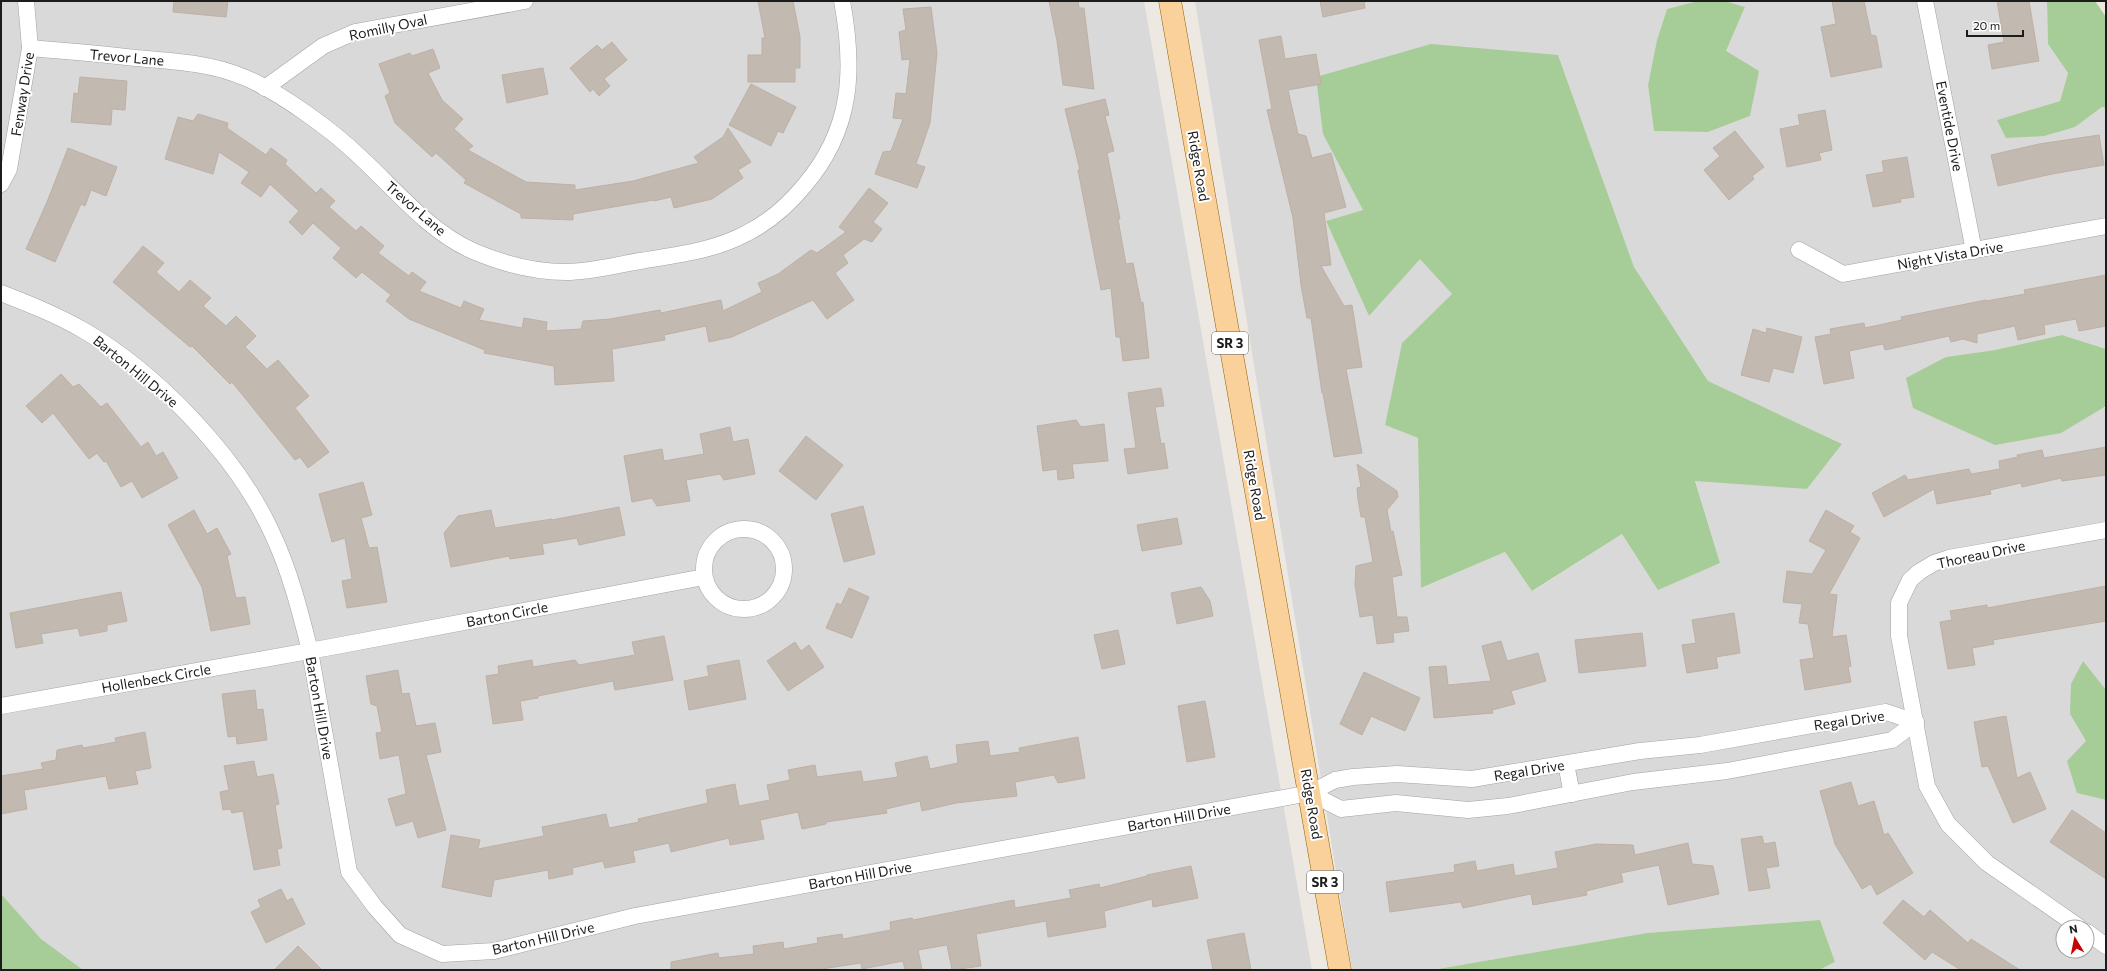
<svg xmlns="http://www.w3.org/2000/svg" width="2107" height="971" font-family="Commissioner,sans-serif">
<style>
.residential{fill:#dad9d9;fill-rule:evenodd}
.forest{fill:#a6cc97}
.building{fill:#c2b9b1;stroke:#beb0a4}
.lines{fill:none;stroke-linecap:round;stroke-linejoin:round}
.street-casing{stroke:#a3a3a3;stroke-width:17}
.primary-casing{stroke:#916203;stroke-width:23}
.street{stroke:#fff;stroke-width:16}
.primary{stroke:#fad19a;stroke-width:22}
.labels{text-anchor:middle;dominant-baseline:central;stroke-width:4;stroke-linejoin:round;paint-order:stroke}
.shield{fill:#fff;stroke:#606060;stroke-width:1}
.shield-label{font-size:13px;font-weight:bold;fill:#1c1c1c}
.street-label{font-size:14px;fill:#1c1c1c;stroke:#fff}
</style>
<rect width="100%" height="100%" fill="#ede9e2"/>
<!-- residential -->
<g class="residential">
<polygon points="1,1 1144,1 1312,970 1,970"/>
<path d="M 1195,1 L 1698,1 L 1667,9 L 1657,40 L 1648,85 L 1654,131 L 1708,132 L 1750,116 L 1726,51 L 1745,7 L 1725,1 L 2047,1 L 2048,44 L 2068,73 L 2060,101 L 1997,120 L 2075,127 L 2102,107 L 2106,108 L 2106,349 L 2062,335 L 1995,350 L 1946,357 L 2105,408 L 2106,406 L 2106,690 L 2082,661 L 2070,714 L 2086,741 L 2077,793 L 2106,800 L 2106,970 L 1819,970 L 1835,962 L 1820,920 L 1647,933 L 1432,970 L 1352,970 ZM 1558,55 L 1634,267 L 1708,381 L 1842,444 L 1807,489 L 1695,480 L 1720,563 L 1658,589 L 1622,534 L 1533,591 L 1505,552 L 1422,588 L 1418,438 L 1385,425 L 1402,343 L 1452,294 L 1420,258 L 1369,316 L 1326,221 L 1363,210 ZM 2063,927 L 2087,927 L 2087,951 L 2063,951 Z"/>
</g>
<!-- forest -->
<g class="forest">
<polygon points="1698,1 1725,1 1745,7 1726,51 1759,71 1750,116 1708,132 1654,131 1648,85 1657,40 1667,9"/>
<polygon points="2047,1 2095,1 2106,17 2106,108 2102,107 2075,127 2044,136 2006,138 1997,120 2060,101 2068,73 2048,44"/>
<polygon points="1431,44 1558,55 1634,267 1708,381 1842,444 1807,489 1695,481 1720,563 1658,590 1622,534 1532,591 1505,552 1421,588 1418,438 1385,425 1402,343 1452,294 1420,259 1369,316 1326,221 1363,210 1323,134 1316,77"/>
<polygon points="2062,335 2106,349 2106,406 2061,433 1995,445 1913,408 1906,378 1946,357 1995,350"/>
<polygon points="2083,661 2106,690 2106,800 2077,793 2067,761 2086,741 2070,714 2071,684"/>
<polygon points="1,894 41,939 83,970 1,970"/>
<polygon points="1820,920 1835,962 1819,970 1432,970 1647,933"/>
</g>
<!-- building -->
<g class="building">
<polygon points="174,1 228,1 226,17 173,12"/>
<polygon points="758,1 793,1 800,37 800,68 795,68 795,82 748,82 748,55 762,55 762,38 765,38"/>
<polygon points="1049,1 1078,1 1079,8 1084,8 1094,89 1063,85 1057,41"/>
<polygon points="1320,1 1364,1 1365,8 1323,17"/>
<polygon points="1832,1 1864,1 1871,35 1876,36 1882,67 1831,77 1821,27 1836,24"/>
<polygon points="1997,1 2029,1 2039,61 1992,69 1988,45 2004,42"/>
<polygon points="931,7 937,53 930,123 916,164 925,167 917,188 875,174 883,152 891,151 903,119 893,118 896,93 906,94 910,59 902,60 899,32 906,30 903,9"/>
<polygon points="1281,36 1285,59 1316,54 1321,84 1288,90 1298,134 1306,136 1312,158 1331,153 1346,207 1324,213 1331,265 1321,266 1344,306 1352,305 1362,367 1346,369 1362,453 1334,457 1323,393 1322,393 1311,318 1307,318 1301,285 1293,218 1267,110 1272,109 1259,40"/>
<polygon points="612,42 627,60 604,79 610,86 599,96 593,89 590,92 570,68 597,45 602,50"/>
<polygon points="433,49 440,68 428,73 442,100 463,119 454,129 473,146 468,150 526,182 575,185 575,190 633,181 699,163 694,157 723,137 728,128 751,162 738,170 743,178 712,199 674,208 671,197 654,201 654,200 573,214 573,220 521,218 521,214 464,183 466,180 436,153 432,157 395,123 385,96 390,93 379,64 410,53 412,56"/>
<polygon points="543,68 548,94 507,103 502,75"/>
<polygon points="80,77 127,81 125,110 112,109 111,125 71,122 74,93 78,94"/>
<polygon points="751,84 796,107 783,133 778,131 771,146 729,125"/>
<polygon points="1105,99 1109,115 1105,116 1114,151 1107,153 1120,219 1118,219 1126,264 1133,263 1141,303 1143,302 1149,358 1123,361 1120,337 1116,337 1111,288 1101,290 1078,170 1080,170 1065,109"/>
<polygon points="1825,110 1832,150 1819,153 1821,160 1787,167 1780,129 1800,125 1798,115"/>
<polygon points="198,114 228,123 227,128 266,155 271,148 287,160 285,164 316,193 321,188 335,201 329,207 356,231 361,226 384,246 378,253 409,276 412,272 426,282 419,291 461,308 464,301 484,309 479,320 522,328 524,318 547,322 546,331 581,329 583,321 610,319 660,310 661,313 721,300 723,311 762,292 758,283 778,274 811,250 817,253 846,232 839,227 869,188 888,203 873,222 882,229 872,242 864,239 843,255 848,263 835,273 854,300 827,319 813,300 732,337 709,342 706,326 664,335 665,340 612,349 614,381 555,385 554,366 484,353 485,350 409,319 386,301 391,295 362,272 356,278 333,258 341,248 313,223 302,235 289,222 299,211 270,184 261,197 241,183 249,172 219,152 213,174 165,159 178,117 193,121"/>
<polygon points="1735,131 1764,167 1752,176 1754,179 1729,200 1704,170 1720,156 1713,148"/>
<polygon points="2099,135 2104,165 2052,174 1998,186 1991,155 2039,144"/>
<polygon points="68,148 117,167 106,196 91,190 85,206 81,204 55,262 26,249 47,202"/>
<polygon points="1907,157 1914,197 1900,199 1901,202 1873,207 1866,175 1884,172 1882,161"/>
<polygon points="143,246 164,263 156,272 179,292 190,280 211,298 203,306 226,326 236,316 256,336 245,347 267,369 278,360 309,396 295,408 329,452 308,468 300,457 295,460 232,382 230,384 192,346 190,347 113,282"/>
<polygon points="2106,275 2106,326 2079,331 2076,319 2044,325 2045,334 2018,340 2015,326 1977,334 1977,343 1963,339 1951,342 1949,336 1885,350 1883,344 1849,351 1854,378 1824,384 1815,337 1831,334 1830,329 1864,323 1865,328 1902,320 1901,317 1986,300 1986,301 2025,294 2024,290"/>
<polygon points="1767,328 1802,337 1793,373 1773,368 1769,382 1741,375 1753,329 1766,333"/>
<polygon points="61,374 73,387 79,384 101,407 107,403 141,447 148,442 156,456 163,452 178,478 142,498 132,481 121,487 106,461 104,462 97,453 89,459 53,413 42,423 26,406"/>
<polygon points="1161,388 1164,406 1155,407 1161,444 1164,443 1168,468 1128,474 1124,449 1136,448 1128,393"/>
<polygon points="1076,420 1081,427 1104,424 1108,461 1072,464 1074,478 1058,480 1057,469 1043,471 1037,426"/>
<polygon points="730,427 733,442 748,439 755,474 724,480 720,474 686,480 690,501 657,506 652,498 632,502 624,456 662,449 664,461 704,454 700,434"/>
<polygon points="806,436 843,465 816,500 779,471"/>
<polygon points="2106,447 2106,475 2062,481 2061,478 2022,487 2021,483 1990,490 1991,494 1937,504 1934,489 1884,517 1872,493 1905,475 1908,480 1969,469 1971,474 2000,469 1999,461 2018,457 2017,455 2042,450 2044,458"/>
<polygon points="1357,464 1397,491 1398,497 1387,510 1391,532 1393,531 1402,575 1392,577 1397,617 1407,617 1409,631 1393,633 1394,642 1377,644 1373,615 1360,617 1355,585 1356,566 1373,562 1365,517 1361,517 1358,499 1357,488 1361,487"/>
<polygon points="363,482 372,515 361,518 369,548 377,547 387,602 347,608 342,581 352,579 345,538 332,542 319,494"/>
<polygon points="863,506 875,554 844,562 831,514"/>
<polygon points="619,507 625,535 579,545 577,538 542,544 544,554 510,559 509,556 451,567 444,533 458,516 491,510 495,528 552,519 552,520"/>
<polygon points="194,510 207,534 217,528 231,554 227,556 236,598 245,597 250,624 211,631 202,587 168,525"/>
<polygon points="1826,510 1854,526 1850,532 1860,538 1829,594 1837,595 1832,637 1846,635 1851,666 1848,667 1851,682 1805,690 1800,660 1814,658 1808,624 1799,623 1802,604 1783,602 1787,571 1812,574 1826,550 1809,541"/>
<polygon points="1177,518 1182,544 1142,551 1137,525"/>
<polygon points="2106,586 2106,621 1993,640 1994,644 1972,648 1975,665 1948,669 1940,622 1952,620 1950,611 1987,605 1987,608"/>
<polygon points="1201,587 1210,601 1213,616 1177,624 1171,593"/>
<polygon points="849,588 869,597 852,638 826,628 837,603 841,605"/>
<polygon points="121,592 127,621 107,625 107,631 80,636 78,628 41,634 43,643 16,648 10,613"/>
<polygon points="1734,613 1740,653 1716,657 1718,668 1687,673 1682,645 1696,643 1692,620"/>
<polygon points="1118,630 1125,664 1102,669 1094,635"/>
<polygon points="1642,633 1646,666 1579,673 1575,640"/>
<polygon points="664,636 673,680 615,690 613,681 538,696 538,698 520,701 523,720 493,724 486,676 499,674 498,666 532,660 533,667 575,660 579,665 635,655 632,642"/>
<polygon points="1501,641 1507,661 1538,653 1546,681 1511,691 1515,704 1492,710 1493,713 1434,718 1429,667 1446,666 1448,685 1491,681 1482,646"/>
<polygon points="795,642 801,651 809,645 824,667 788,691 767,661"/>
<polygon points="739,660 746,699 689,710 684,681 709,676 707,666"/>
<polygon points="398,670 402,694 409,693 416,726 435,723 441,752 426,755 446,830 418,838 413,821 396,826 388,799 406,794 399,755 380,759 376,733 382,732 377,706 371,704 366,676"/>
<polygon points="1364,672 1420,698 1405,731 1371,716 1362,735 1340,724"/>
<polygon points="255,690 257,710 263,709 267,740 237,744 236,736 228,737 222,694"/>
<polygon points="1205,701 1215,757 1187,762 1178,706"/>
<polygon points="2006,716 2017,778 2030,772 2046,809 2013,823 1988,766 1982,767 1974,722"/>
<polygon points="145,732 151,768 135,771 138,784 109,789 106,776 24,790 27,809 1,814 1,776 43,769 41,763 56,760 57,750 82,745 83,748 116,742 115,738"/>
<polygon points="1078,737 1085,778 1058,783 1054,775 1015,782 1017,796 956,803 922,811 920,801 886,809 887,813 826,822 826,824 802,829 798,812 760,820 764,839 730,845 729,838 671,852 669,843 633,851 635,862 605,868 603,861 572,868 573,874 549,879 548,870 494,880 491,897 442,887 451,835 480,840 478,849 544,836 542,827 606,814 609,828 639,822 638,819 708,803 706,790 735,784 739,806 770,800 767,785 790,780 788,770 815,765 817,777 861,771 863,782 898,777 895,763 927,756 930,769 958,763 956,745 988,741 990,756 1020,752 1019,748"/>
<polygon points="254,761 257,777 273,774 279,804 275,805 282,848 277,849 280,865 254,870 243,811 232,813 230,809 223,810 220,792 229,790 224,766"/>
<polygon points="1851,782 1858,806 1874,801 1884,835 1888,833 1913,873 1877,895 1871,884 1862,889 1835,844 1820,791"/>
<polygon points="2072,810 2106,833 2106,879 2050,842"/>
<polygon points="1762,836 1764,844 1775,842 1779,866 1766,868 1770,888 1749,891 1741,839"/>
<polygon points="1688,843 1692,864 1713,866 1719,894 1668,905 1659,865 1621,873 1623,882 1586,891 1587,895 1533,905 1531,894 1463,908 1461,902 1390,912 1386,882 1455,872 1454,865 1475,861 1477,871 1513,864 1515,876 1558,868 1555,852 1596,844 1633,845 1635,855"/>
<polygon points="1191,866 1198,898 1153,907 1152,899 1104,911 1106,927 1048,937 1046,921 976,934 981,966 952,970 947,945 918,950 922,970 905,970 903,961 862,969 861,963 815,970 671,970 671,962 718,953 719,958 754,954 753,946 783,942 784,949 818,943 817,938 842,934 843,939 891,930 890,922 912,918 913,920 1014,900 1015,908 1071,898 1069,890 1099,884 1100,888 1147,876 1147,875"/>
<polygon points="281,889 287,901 292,898 305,924 266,943 251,912 261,907 258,900"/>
<polygon points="1903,900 1924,917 1930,910 1968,943 1971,939 2020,970 1961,970 1932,952 1925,960 1883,923"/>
<polygon points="1244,933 1251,970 1213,970 1207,940"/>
<polygon points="298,946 322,970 274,970"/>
</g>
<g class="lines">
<defs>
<g id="street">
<polyline points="1925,1 1974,251"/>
<path d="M 30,48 C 66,51 101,54 136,58 C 173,61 211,63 246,78 C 281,93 332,130 359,156 C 395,189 428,231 473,251 C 501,263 535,272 566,272 C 590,272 616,265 640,261 C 676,255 714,251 747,233 C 769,222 789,204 804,186 C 852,130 855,71 842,1"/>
<polyline points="265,88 323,46 355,32 525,1"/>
<polyline points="1,184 9,169 30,48 26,1"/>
<polyline points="1799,250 1843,274 2106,226"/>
<path d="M 1,293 C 29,304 57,315 83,330 C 157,373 237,456 272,533 C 290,571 300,611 310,651 L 349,872 L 375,907 L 400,935 L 442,954 L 494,951 L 635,916 L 1310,793 L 1335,780 L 1353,777 L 1397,774 L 1472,779 L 1640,751 L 1700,745 L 1886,712 L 1916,722"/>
<circle cx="744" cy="569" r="40"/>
<polyline points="1,706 331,647 704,577"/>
<polyline points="1566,764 1572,794"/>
<polyline points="1310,793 1341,809 1396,803 1468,810 1508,806 1633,782 1727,771 1892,740 1916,722"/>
<polyline points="2079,927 1987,863 1948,824 1927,786 1899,636 1899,603 1910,580 1919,572 1934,563 1949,558 2106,530"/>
<polyline points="2087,932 2106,946"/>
</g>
<polyline id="primary" points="1170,1 1340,970"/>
</defs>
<!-- street casing -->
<use href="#street" class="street-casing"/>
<!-- primary casing -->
<use href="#primary" class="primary-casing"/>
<!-- street -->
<use href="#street" class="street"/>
<!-- primary -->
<use href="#primary" class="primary"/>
</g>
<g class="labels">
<!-- shield labels -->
<g class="shield">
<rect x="1212" y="332" width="36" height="22" rx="3"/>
<rect x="1307" y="871" width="36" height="22" rx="3"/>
</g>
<g class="shield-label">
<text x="1230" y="343">SR 3</text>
<text x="1325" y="882">SR 3</text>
</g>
<!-- street labels -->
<g class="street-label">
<text transform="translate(388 27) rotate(-12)">Romilly Oval</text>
<text transform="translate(127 57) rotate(5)">Trevor Lane</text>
<text transform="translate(22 94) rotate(-81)">Fenway Drive</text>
<text transform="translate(1950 126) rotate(79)">Eventide Drive</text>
<text transform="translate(1199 166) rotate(80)">Ridge Road</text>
<text transform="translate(416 208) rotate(41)">Trevor Lane</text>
<text transform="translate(1950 255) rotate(-10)">Night Vista Drive</text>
<text transform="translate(136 371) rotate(39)">Barton Hill Drive</text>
<text transform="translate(1255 485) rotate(80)">Ridge Road</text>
<text transform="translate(1981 554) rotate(-12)">Thoreau Drive</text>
<text transform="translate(507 614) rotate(-11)">Barton Circle</text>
<text transform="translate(156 678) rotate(-10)">Hollenbeck Circle</text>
<text transform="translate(320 708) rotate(80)">Barton Hill Drive</text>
<text transform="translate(1849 720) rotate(-8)">Regal Drive</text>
<text transform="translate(1529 770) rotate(-9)">Regal Drive</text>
<text transform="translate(1312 804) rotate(80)">Ridge Road</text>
<text transform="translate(1179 817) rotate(-10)">Barton Hill Drive</text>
<text transform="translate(860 875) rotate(-10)">Barton Hill Drive</text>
<text transform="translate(543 938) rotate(-13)">Barton Hill Drive</text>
</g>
</g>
<!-- border -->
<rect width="2107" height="971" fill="none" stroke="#1c1c1c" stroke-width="4"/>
<!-- north arrow -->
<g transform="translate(2075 939) rotate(350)"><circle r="19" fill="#ffffff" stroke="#a4a4a4"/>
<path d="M0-3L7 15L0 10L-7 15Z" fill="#c40404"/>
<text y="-6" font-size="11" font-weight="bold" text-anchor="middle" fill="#1c1c1c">N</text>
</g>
<!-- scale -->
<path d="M1967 30v6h56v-6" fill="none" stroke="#1c1c1c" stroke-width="2"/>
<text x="1973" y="30" font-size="12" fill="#1c1c1c" stroke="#ffffff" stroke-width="3" paint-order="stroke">20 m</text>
</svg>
